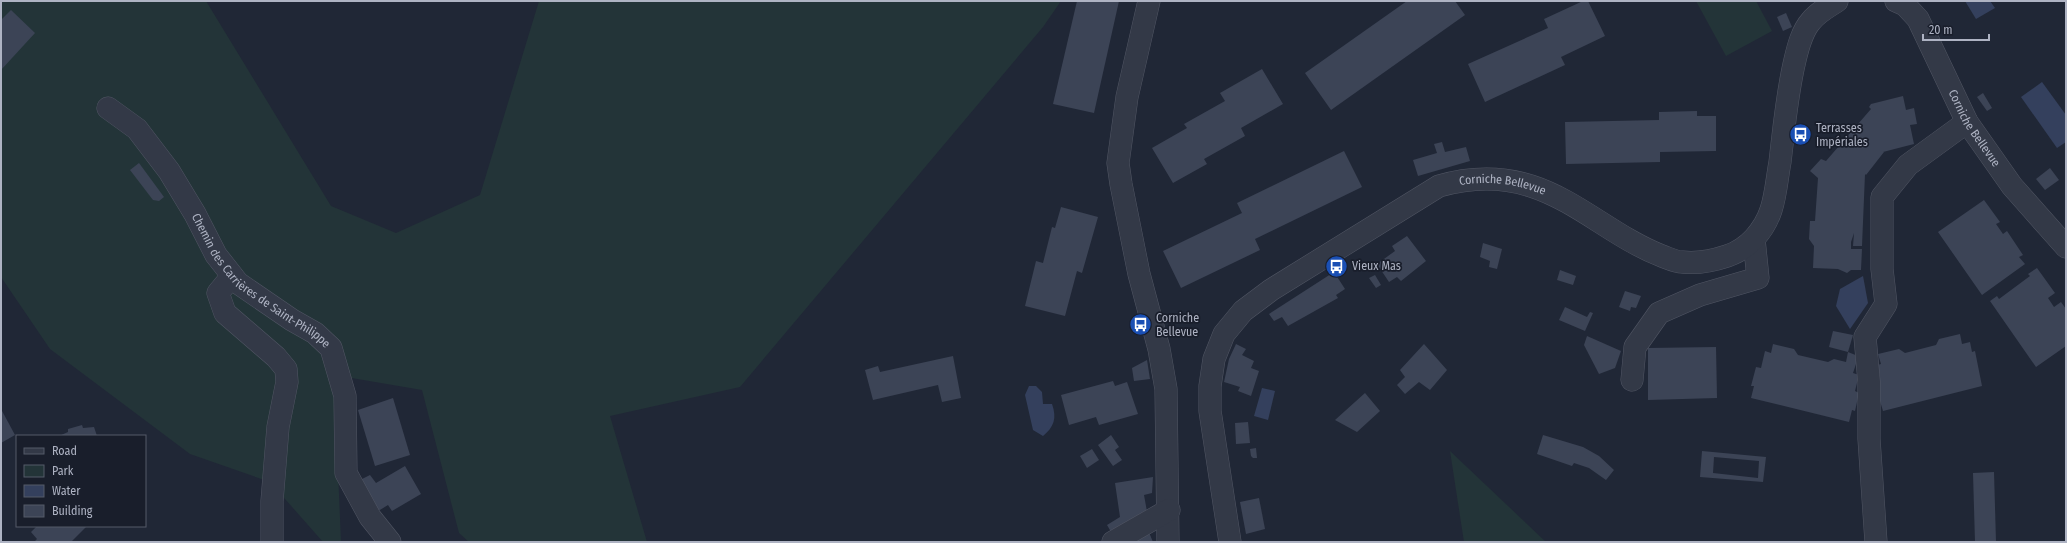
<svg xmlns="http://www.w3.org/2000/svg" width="2067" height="543" font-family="'Fira Sans Condensed',sans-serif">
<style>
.green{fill:#233438}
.water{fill:#34405d}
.building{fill:#3c4456;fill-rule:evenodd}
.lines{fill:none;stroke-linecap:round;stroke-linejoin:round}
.minor-casing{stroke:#515664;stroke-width:23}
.minor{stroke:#333947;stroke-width:22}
.labels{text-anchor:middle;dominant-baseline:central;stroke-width:3.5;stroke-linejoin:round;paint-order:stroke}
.poi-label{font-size:12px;fill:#aeb3c3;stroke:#191e2b;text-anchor:start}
.street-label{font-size:12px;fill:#aeb3c3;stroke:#191e2b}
</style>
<rect width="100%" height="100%" fill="#202736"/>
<!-- green -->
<g class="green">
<polygon points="1,1 206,1 331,206 396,233 480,195 539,1 1061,1 1043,27 740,387 610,416 647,542 469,542 459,533 422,390 334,375 341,542 323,542 270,482 190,454 50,349 1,277"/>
<polygon points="1696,1 1756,1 1772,31 1726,56"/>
<polygon points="1450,451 1546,542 1464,542"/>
</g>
<!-- water -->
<g class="water">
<polygon points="1965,1 1990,1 1995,8 1976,19"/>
<polygon points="2042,82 2066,115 2066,142 2057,148 2021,97"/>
<polygon points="1863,276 1868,303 1850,329 1836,306 1840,289"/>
<path d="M 1029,386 L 1036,386 L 1042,392 L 1043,404 L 1052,404 C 1057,418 1054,427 1043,436 L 1033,430 L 1025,395 Z"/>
<polygon points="1262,388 1275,391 1268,420 1254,416"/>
</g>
<!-- building -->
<g class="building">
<polygon points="1077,1 1119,1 1094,113 1053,104"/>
<polygon points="1407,1 1455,1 1465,15 1331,110 1305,73"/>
<polygon points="1583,1 1588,1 1605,36 1561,57 1565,65 1485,102 1468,64 1548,28 1544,19"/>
<polygon points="11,10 35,33 1,70 1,20"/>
<polygon points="1786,13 1792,27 1783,31 1777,17"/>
<polygon points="1262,69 1283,104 1241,128 1245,136 1204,159 1207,164 1173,183 1152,148 1187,128 1184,124 1225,101 1220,93"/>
<polygon points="1983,93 1992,108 1987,111 1977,97"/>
<polygon points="1903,96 1906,110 1914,108 1917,124 1910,125 1914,144 1883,152 1884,152 1866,175 1865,174 1862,246 1853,246 1854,233 1851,242 1851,249 1862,249 1861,270 1851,270 1847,273 1838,269 1813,268 1814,246 1809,239 1810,221 1815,221 1818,178 1810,171 1821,159 1826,161 1871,109 1869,107 1871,104"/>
<polygon points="1697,111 1697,116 1716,116 1716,151 1660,152 1660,162 1566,164 1565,122 1659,120 1659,112"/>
<polygon points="1442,142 1445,152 1466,147 1470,161 1418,176 1413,160 1437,153 1434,144"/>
<polygon points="1344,151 1362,187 1255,239 1260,250 1181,288 1163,251 1242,213 1237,203"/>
<polygon points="139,163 164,197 159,201 153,200 130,170"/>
<polygon points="2050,168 2059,180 2045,190 2036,179"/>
<polygon points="1984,200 2000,222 1996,224 2003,234 2007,231 2023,255 2019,257 2025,264 1982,295 1938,232"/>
<polygon points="1061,207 1098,217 1082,273 1077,271 1065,316 1025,306 1036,261 1043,263 1052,227 1055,228"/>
<polygon points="1407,236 1426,261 1401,281 1397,277 1389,282 1377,264 1395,251 1392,246"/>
<polygon points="1483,243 1502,249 1497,269 1489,267 1490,261 1480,257"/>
<polygon points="2037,268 2055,293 2048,298 2054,307 2061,302 2066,309 2066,346 2036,367 1990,301 1997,296 1999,299 2030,276 2028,274"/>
<polygon points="1560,270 1576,276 1573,285 1557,280"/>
<polygon points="1334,272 1345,289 1336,295 1338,298 1288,326 1282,317 1274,321 1269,314"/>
<polygon points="1375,275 1381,285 1376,288 1369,278"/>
<polygon points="1625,291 1641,296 1636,308 1631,307 1630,311 1619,307"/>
<polygon points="1565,307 1587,317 1590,312 1593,313 1585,331 1559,320"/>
<polygon points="1833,331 1853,335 1848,352 1829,347"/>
<polygon points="1960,334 1962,344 1970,342 1972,352 1975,351 1982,386 1883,411 1880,401 1879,401 1873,366 1881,364 1878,354 1899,349 1905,353 1936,345 1939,339"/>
<polygon points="1587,336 1621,351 1615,368 1599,374 1584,345"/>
<polygon points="1236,344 1246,349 1242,355 1254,361 1251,368 1259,371 1251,396 1238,391 1240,387 1224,382 1229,359"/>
<polygon points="1424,344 1447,370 1430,390 1419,382 1405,394 1397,385 1405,377 1400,370"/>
<polygon points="1773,344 1794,349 1798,355 1828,362 1834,359 1846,362 1848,352 1858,356 1861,366 1856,364 1853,373 1859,375 1855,391 1859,393 1855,411 1852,410 1849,422 1751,398 1754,386 1751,386 1756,367 1761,368 1765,351 1771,353"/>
<polygon points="1716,347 1717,398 1648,400 1648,348"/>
<polygon points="953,356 961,398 942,402 938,385 873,400 865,370 878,366 880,372"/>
<polygon points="1147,360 1150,379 1134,381 1132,368"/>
<polygon points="1113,381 1115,386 1127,382 1138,414 1099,425 1096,417 1069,425 1061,395"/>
<polygon points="1365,393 1380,411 1357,432 1335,420"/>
<polygon points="393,398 410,455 375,466 358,410"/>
<polygon points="1,409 15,435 1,443"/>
<polygon points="1248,422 1250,443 1236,444 1235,423"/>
<polygon points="82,425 83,428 94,427 97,436 59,436 68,432 68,429"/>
<polygon points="1111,435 1119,447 1115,450 1122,460 1113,466 1098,445"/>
<polygon points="1543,435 1583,447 1599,456 1614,470 1606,480 1589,468 1574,463 1572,466 1537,454"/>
<polygon points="1256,448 1257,458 1253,458 1251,456 1250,449"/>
<polygon points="1092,449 1099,460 1087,468 1080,456"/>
<path d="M 1702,451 L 1766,457 L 1763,482 L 1700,477 ZM 1714,457 L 1759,461 L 1758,478 L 1713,473 Z"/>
<polygon points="405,466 421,494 392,511 388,505 375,513 356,482 370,475 376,483"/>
<polygon points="1994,472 1996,542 1975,542 1973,473"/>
<polygon points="1153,477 1152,493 1144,495 1148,517 1114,537 1107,525 1120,517 1115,483"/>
<polygon points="1259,498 1265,529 1246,534 1240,502"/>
<polygon points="37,526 87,526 71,542 34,542 37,539 31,532"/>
<polygon points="1148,530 1153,542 1126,542"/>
</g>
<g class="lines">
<defs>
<g id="minor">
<polyline points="1149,1 1127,97 1118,163 1121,184 1139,274 1159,349 1166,389 1168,542"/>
<path id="s1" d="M 1896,1 L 1905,5 L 1918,19 L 1967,122 L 2012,186 L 2066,247"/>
<path id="s2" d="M 108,108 L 137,129 L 169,171 L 195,214 L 216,255 L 238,283 L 292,320 L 315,333 L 331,348 L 345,396 L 346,473 L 370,517 L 390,542"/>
<polyline points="232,276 218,293 225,313 276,357 286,369 287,382 278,427 272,501 272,542"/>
<polyline points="1632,380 1635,347 1659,313 1700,295 1758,278 1754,239"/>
<polyline points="1113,542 1169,510"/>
<path id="s3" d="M 1230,542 L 1210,411 L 1210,386 L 1214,359 L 1224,334 L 1243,311 L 1271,290 L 1439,186 C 1470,177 1500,176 1531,186 C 1578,201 1615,238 1662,256 C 1668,258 1675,262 1682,262 C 1698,264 1712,261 1727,256 C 1748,249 1764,231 1771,210 C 1776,195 1777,178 1780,162 C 1784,128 1787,93 1795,60 C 1798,47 1802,31 1811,21 C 1818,12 1828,7 1837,1"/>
<polyline points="1876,542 1869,439 1869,382 1865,337 1886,304 1882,269 1882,197 1908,165 1967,122"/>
</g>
</defs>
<!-- minor casing -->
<use href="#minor" class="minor-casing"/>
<!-- minor -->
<use href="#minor" class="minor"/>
</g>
<!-- icons -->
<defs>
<symbol id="bus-disc" viewBox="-11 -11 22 22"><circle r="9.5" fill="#1a4fb4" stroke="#191e2b"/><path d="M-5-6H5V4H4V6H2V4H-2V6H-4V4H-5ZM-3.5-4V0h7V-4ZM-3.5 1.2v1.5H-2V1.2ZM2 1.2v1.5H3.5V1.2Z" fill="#fff"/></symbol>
</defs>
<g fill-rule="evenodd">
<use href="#bus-disc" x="1788" y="122" width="25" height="25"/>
<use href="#bus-disc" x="1324" y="254" width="25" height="25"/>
<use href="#bus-disc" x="1128" y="312" width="25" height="25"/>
</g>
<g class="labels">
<!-- poi labels -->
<g class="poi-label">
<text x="1816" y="128">Terrasses<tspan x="1816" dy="14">Impériales</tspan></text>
<text x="1352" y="266">Vieux Mas</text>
<text x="1156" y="318">Corniche<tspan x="1156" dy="14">Bellevue</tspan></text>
</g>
<!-- street labels -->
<g class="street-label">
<text stroke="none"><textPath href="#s1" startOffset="152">Corniche Bellevue</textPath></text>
<text stroke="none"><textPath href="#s3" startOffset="539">Corniche Bellevue</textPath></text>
<text stroke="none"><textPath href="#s2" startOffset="235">Chemin des Carrières de Saint-Philippe</textPath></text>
</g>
</g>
<!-- border -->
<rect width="2067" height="543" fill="none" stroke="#aeb3c3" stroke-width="4"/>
<!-- legend -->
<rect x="16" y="435" width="130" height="92" fill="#191e2b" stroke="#555a68"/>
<rect x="24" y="448" width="20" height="6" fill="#333947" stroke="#555a68"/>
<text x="52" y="455" font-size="12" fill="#aeb3c3">Road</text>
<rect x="24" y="465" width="20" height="12" fill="#233438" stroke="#555a68"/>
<text x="52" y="475" font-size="12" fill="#aeb3c3">Park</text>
<rect x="24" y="485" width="20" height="12" fill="#34405d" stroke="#555a68"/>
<text x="52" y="495" font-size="12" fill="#aeb3c3">Water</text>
<rect x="24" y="505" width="20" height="12" fill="#3c4456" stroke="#555a68"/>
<text x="52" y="515" font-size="12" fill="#aeb3c3">Building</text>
<!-- scale -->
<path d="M1923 34v6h66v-6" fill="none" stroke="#aeb3c3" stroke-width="2"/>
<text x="1929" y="34" font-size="12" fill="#aeb3c3" stroke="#191e2b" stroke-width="3" paint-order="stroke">20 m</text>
</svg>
